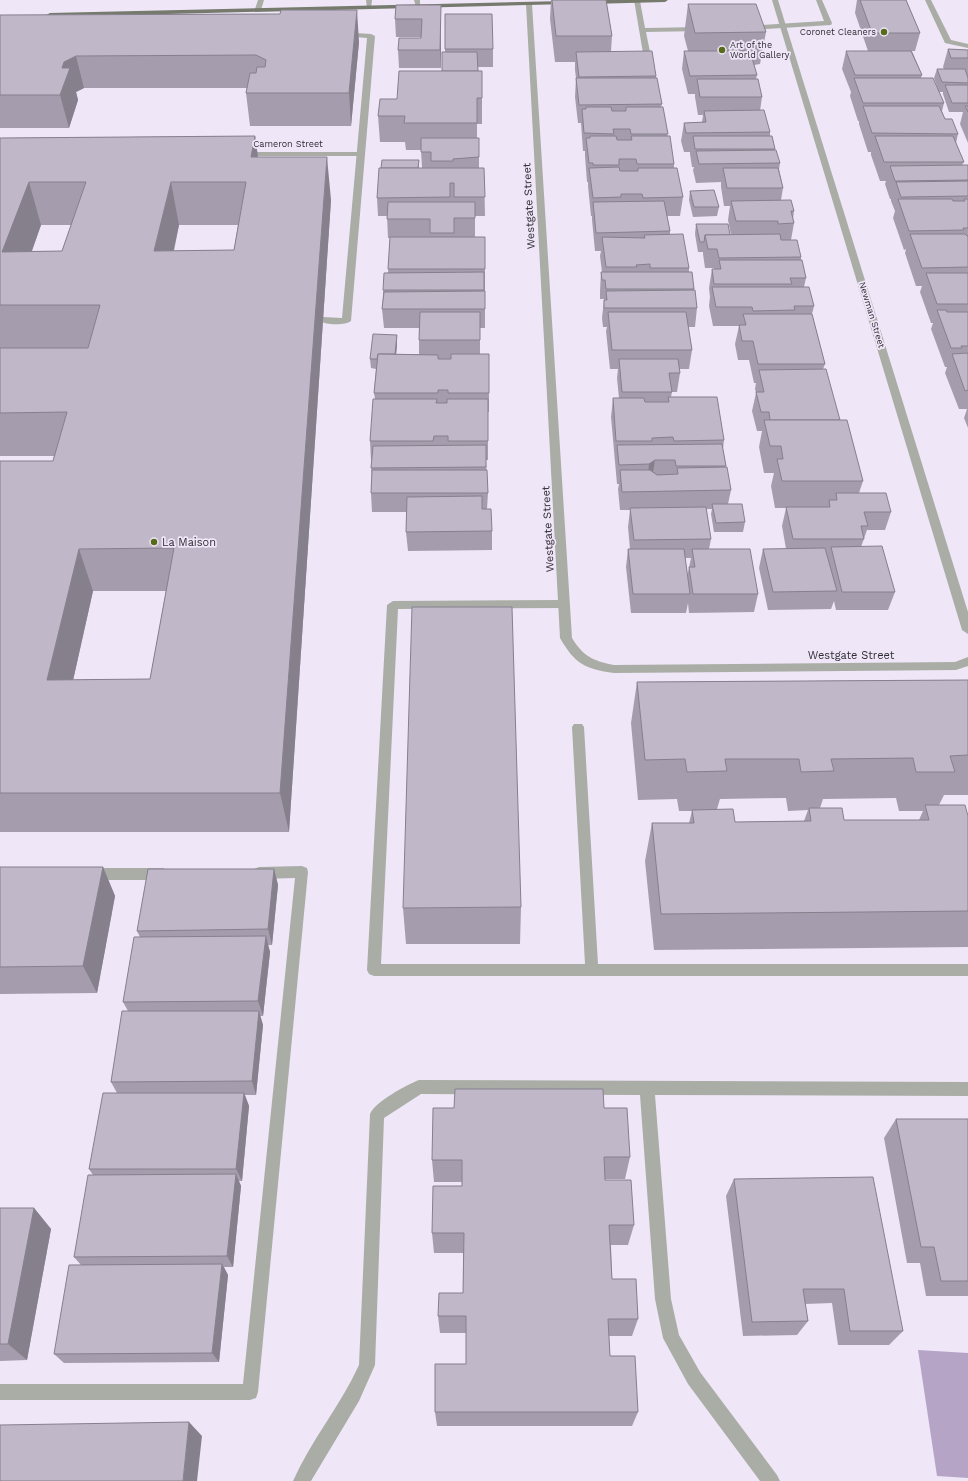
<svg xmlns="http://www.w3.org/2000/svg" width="968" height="1481" font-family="'Work Sans',sans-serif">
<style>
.water{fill:#b5a4c6}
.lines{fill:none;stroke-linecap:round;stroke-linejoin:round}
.service{fill:#aaada5;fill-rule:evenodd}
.minor{fill:#aaada5;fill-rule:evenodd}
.primary{fill:#757a6c;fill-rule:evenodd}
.wall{fill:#a59dad;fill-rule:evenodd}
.shaded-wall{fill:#86808d}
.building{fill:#c0b7c9;stroke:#86808d;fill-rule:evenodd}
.poi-dot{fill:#576c1b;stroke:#efe6f8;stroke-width:1.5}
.labels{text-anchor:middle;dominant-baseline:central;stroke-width:3.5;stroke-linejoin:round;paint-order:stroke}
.far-poi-label{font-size:9px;fill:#302d34;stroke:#efe6f8;text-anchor:end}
.far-street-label{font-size:9px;fill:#302d34;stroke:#efe6f8}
.street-label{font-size:11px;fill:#302d34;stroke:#efe6f8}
.poi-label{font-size:11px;fill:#302d34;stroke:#efe6f8;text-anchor:start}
</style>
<rect width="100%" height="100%" fill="#efe6f8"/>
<!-- water -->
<polygon class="water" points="918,1350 968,1353 968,1478 937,1476"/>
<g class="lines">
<!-- service -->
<g class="service">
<polygon points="366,0 372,0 371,8 367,8"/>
<polygon points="414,0 420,0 420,7 416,7"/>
<polygon points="634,0 640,1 645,28 702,27 706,29 702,31 646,32 651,57 644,59"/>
<polygon points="816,0 822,0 832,23 831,25 748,30 744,28 748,26 824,21"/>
<polygon points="925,0 931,0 951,40 968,44 968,48 945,43"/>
<path d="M 340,32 L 371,34 L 375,36 L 351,321 C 345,326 324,325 318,320 L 323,317 L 342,318 L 367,38 L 343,36 L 339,34 Z"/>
<polygon points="564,600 570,604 564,608 398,609 381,964 585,964 572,727 574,724 582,724 584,727 598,964 968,964 968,976 374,976 369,974 367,970 387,605 393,601"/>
<polygon points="302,866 307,868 308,872 258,1392 256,1398 250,1400 0,1400 0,1384 243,1384 295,878 259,879 254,877 253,873 254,869 259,867"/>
<polygon points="89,868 163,868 168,870 169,874 168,878 163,880 89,880 84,878 83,874 84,870"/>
<path d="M 419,1080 L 968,1082 L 968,1096 L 655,1095 L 671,1299 L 679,1335 L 700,1372 L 777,1475 L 780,1481 L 760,1481 L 688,1384 L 663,1338 L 655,1299 L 640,1095 L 421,1094 L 384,1118 L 375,1365 L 359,1401 L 311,1481 L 293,1481 C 311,1440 341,1405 359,1365 L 370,1114 C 375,1102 406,1085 419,1080 Z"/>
</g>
<!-- minor -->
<g class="minor">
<polygon points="258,0 264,0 261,10 255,9"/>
<polygon points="772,0 778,0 968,612 968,634 962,630"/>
<path d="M 529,2 L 532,4 L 572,638 C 583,656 593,661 614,665 L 955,662 L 968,657 L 968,666 L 956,670 L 614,673 C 585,669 575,664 560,638 L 526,4 Z"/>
<polygon points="239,152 361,152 365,154 361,156 239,156"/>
</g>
<!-- primary -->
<g class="primary">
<polygon points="668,0 665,2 590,4 587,2 590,0"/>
<polygon points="566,1 569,3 568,4 50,17 46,15 50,13"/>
</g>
</g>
<!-- wall -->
<g class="wall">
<path d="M 551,0 L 606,0 L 612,36 L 611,51 L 656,76 L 662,104 L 661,107 L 674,164 L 674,168 L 683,197 L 680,216 L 667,216 L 670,231 L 670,235 L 689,268 L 689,272 L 694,289 L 694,290 L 697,308 L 695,327 L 688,327 L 692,350 L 689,369 L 679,369 L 680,373 L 677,392 L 672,392 L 671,397 L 724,440 L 723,449 L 726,466 L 725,467 L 731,490 L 728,504 L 745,522 L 743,532 L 714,532 L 711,514 L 712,509 L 706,509 L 711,539 L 709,549 L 758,594 L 754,612 L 689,613 L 688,603 L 686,613 L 631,613 L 626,567 L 628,549 L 630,549 L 628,527 L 630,510 L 620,510 L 618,489 L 619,484 L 617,484 L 611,417 L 613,398 L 619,398 L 617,378 L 618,369 L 610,369 L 606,331 L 607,327 L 603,327 L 602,318 L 604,300 L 604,299 L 600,299 L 600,291 L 601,272 L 602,272 L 600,256 L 601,251 L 595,251 L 592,220 L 592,216 L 591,216 L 588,186 L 588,182 L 587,182 L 585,156 L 585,151 L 583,151 L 581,123 L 578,123 L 575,97 L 576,78 L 575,70 L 575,62 L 555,62 L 550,19 ZM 685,558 L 691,558 L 687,577 Z"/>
<polygon points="857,0 906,0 920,33 915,51 912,51 922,75 921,78 944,103 942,111 945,119 958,134 956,143 964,162 962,165 968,165 968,428 964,418 967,409 959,409 945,373 947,367 945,367 931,329 933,323 931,323 920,292 922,286 916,286 905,253 906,249 904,250 893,218 895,211 891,201 891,199 890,199 885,184 886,181 880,181 871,155 871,152 868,152 859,124 859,121 858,121 850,96 851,92 842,69 846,51 868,51 855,13"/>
<polygon points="688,4 766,32 760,64 754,65 757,75 756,79 762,97 760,111 770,132 770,136 775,149 780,163 779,169 783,188 781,200 794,211 793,219 794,223 791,240 801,257 801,260 806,278 804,287 814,306 812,314 825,364 823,369 840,420 863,481 859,493 891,512 885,530 867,530 861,547 895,592 888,610 836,610 834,601 831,609 768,610 759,568 763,549 786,549 782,526 786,508 775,508 771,486 774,473 764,473 759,447 762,431 757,431 752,411 756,393 755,389 756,383 754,383 749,360 738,360 735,344 739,326 713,326 709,306 710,297 709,288 712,269 714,269 714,268 705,268 703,254 703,252 698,252 695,234 696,224 731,235 728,220 730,206 724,206 721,187 721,182 696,183 693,170 694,167 692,167 690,154 690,152 684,152 681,141 684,123 702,122 703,115 698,115 695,97 695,94 688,94 682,69 684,51 688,51 684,36"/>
<polygon points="396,5 441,22 441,68 399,68 398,50 421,38 421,37 396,37 395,19"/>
<polygon points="280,14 359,42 351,126 250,126 246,93 247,88 84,88 76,92 78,100 69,128 0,128 0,15"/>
<polygon points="445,14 493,49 493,67 478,67 478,71 482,71 482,124 477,124 477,138 479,157 479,168 484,168 485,216 475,216 475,237 485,237 485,328 480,328 480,354 489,354 489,412 488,412 488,460 486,460 488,493 487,509 492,531 492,550 408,551 406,532 407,512 372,512 371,493 372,477 371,468 372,460 371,460 370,441 375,399 374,393 376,369 371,368 370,359 397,335 397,344 396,354 419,354 419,328 384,328 382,309 383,296 383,290 388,273 390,238 388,238 387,216 378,216 377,198 381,168 419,160 419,168 422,168 421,150 406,150 405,142 380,142 378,116 397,99 442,71 445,52"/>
<polygon points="948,49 968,50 968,76 967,76 968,78 968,143 960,124 963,112 949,112 943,94 943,92 939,92 934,78 937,69 944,69 943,67"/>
<path d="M 255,136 L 258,157 L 331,200 L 289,832 L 0,832 L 0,461 L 53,461 L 54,456 L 0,456 L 0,138 ZM 41,225 L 71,225 L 62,251 L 32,251 ZM 179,225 L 238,225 L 234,250 L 174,251 ZM 93,591 L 166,591 L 150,679 L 73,680 Z"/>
<polygon points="690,191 719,207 717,216 693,217 689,200"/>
<path d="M 968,680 L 968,795 L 944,795 L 939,805 L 968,816 L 968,947 L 654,950 L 645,861 L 652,823 L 689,823 L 692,811 L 679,811 L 677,799 L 638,800 L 631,723 L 637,682 ZM 786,798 L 788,811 L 808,810 L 804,821 L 735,822 L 717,809 L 720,799 ZM 896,798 L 899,811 L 923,811 L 919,820 L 844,820 L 820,808 L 823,799 Z"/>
<polygon points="0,867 103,867 115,896 97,993 0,994"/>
<polygon points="274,869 278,885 272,945 268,945 270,952 263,1016 260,1016 263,1025 256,1095 245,1095 249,1106 242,1181 239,1181 241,1186 233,1267 224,1267 228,1275 219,1362 64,1363 54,1354 81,1265 74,1257 93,1175 89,1169 117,1093 111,1082 128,1011 123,1002 140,937 137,931"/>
<polygon points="521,907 520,944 406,944 403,908"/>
<polygon points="604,1108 630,1157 625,1179 605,1179 634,1225 628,1245 611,1245 612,1279 638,1319 632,1336 609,1336 610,1356 638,1412 632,1426 437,1426 435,1412 466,1364 466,1333 440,1333 438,1316 463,1293 463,1253 434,1253 432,1233 462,1186 462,1182 434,1182 432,1160"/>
<polygon points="896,1119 968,1119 968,1296 926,1296 920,1263 907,1263 884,1138"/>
<polygon points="734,1179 903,1331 889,1345 838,1345 832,1303 805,1304 808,1321 797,1335 743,1336 726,1196"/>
<polygon points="0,1208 34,1208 51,1229 27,1360 0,1361"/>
</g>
<!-- shaded-wall -->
<g class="shaded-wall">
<polygon points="441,5 441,68 440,50"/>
<polygon points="357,10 359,42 351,126 349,93"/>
<polygon points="76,56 84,88 76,92 78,100 69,128 60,95 62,68 64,62"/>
<polygon points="255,136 261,178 251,157"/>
<polygon points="327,157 331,200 289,832 280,793"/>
<polygon points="29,182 41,225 16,295 2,252"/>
<polygon points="171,182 179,225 164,294 154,251"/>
<polygon points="397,335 397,344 395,369 394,359"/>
<polygon points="655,460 652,479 647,483 649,464"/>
<polygon points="79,549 93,591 64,721 47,680"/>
<polygon points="103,867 115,896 97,993 83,966"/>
<polygon points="274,869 278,885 272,945 268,929"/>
<polygon points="266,936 270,952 263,1016 258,1001"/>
<polygon points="259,1011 263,1025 256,1095 252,1081"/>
<polygon points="244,1093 249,1106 242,1181 236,1169"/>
<polygon points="236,1174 241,1186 233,1267 227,1256"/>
<polygon points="34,1208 51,1229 27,1360 8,1344"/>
<polygon points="222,1264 228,1275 219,1362 212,1353"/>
<polygon points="189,1422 202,1436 197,1481 183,1481"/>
</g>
<!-- building -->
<g class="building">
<polygon points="552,0 606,0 612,36 556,36"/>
<polygon points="860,0 906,0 920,33 872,33"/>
<polygon points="688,4 756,4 766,32 695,33"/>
<polygon points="396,5 441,5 440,50 398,50 399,38 421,38 422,19 395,19"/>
<polygon points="281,10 357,10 349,93 246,93 250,73 256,73 257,67 265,67 266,60 256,55 76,56 64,62 62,68 70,68 60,95 0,95 0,15 280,14"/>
<polygon points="445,14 492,14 493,49 445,49"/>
<polygon points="948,49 968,50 968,58 951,58"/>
<polygon points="652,51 656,76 579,77 576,52"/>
<polygon points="684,51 750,51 757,75 690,76"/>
<polygon points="846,51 911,51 922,75 855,75"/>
<polygon points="442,52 477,52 478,71 442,71"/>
<polygon points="937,69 965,69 968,78 968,83 942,82"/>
<polygon points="399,71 482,71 482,98 477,98 477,123 404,123 405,116 378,116 380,99 397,99"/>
<polygon points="576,78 657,78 662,104 579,105"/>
<polygon points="854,78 933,78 944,103 863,103"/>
<polygon points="697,79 758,79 762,97 700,97"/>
<polygon points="945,85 968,85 968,103 952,103"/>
<polygon points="863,106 939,106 945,119 952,119 958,134 872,133"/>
<polygon points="965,106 968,106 968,112"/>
<polygon points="586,107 611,107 612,111 626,111 626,107 663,107 668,134 631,134 630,129 613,129 614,134 584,133 582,109 586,109"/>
<polygon points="764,110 770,132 686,133 684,123 706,122 704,111"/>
<path d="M 255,136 L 251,157 L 327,157 L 280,793 L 0,793 L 0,461 L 53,461 L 67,412 L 0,413 L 0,348 L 88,348 L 100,305 L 0,305 L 0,138 ZM 29,182 L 86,182 L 62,251 L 2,252 ZM 171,182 L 246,182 L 234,250 L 154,251 ZM 174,548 L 150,679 L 47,680 L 79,549 Z"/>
<polygon points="590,136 616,136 617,140 632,140 631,136 670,136 674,164 637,164 636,159 619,159 619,165 593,165 593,163 589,163 586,138 590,138"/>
<polygon points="693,136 772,136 775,149 695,149"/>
<polygon points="875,136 953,136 964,162 884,162"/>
<polygon points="421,138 479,138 479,157 453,159 453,161 431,161 431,152 421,152"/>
<polygon points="776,150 780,163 699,164 696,151"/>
<polygon points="382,160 419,160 418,168 381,168"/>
<polygon points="968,165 968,180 895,181 890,166"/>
<polygon points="619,167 620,171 638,171 638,168 677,168 683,197 643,198 642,194 621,194 621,197 593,198 589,168"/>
<polygon points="379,168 484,168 485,197 454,197 454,183 450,183 450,197 377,198"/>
<polygon points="723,168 778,168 783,188 727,188"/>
<polygon points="968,181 968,196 901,197 896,182"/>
<polygon points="714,190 719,207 694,207 690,191"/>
<polygon points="898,199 952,199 953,201 965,201 964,199 968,199 968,228 963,228 964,230 909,231"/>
<polygon points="791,200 794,211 791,211 794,223 778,224 778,221 736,221 731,201"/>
<polygon points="664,201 670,231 596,233 593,202"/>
<polygon points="388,202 475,202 475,218 454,218 454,233 430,233 430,219 387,219"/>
<polygon points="696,224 728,224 730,235 705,235 704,242 700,242"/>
<polygon points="683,234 689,268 650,268 650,264 636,265 637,267 606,267 602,237 645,238 644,235"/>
<polygon points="780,234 781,240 797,240 801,257 719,258 717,249 708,249 705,235"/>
<polygon points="910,234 965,234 967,236 968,236 968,267 922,268"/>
<polygon points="390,237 485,237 485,269 388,269"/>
<polygon points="719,260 802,260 806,278 790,278 792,284 714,284 712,269 721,269"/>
<polygon points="484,272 484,290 383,290 384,273"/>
<polygon points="601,272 692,272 694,289 606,289 605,280 602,280"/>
<polygon points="926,273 968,273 968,304 937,304"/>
<polygon points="712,287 809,287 814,306 794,306 795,310 753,311 752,307 716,307"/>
<polygon points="695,290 697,308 604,308 604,300 607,300 606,291"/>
<polygon points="485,291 485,309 382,309 384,292"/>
<polygon points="937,310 946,310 947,312 968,312 968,346 961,346 962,348 951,348"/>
<polygon points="420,312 480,312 480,340 419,340"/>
<polygon points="608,312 686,312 692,350 612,350"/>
<polygon points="743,314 812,314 825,364 758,364 753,341 742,341 739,325 746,325"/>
<polygon points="373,334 397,335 395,354 378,354 377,359 370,359"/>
<polygon points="968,353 968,390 965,391 952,354"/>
<polygon points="378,354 438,355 438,359 451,359 451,354 489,354 489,393 448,393 448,390 438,390 438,393 374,393"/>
<polygon points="619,359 678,359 680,373 669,373 672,392 622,392"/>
<polygon points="826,369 840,420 770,420 769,412 761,412 756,392 764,392 759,370"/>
<polygon points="668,397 717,397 724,440 674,441 673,437 652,438 652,441 616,441 613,398 644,398 645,402 669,402"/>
<polygon points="373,399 437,399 436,403 447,403 447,399 488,399 488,441 448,441 448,436 434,436 433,441 370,441"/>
<polygon points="764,420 847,420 863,481 782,481 777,459 783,459 781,446 770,446"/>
<polygon points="722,444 726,466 676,466 675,460 655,460 649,464 619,465 617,445"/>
<polygon points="486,445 486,467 371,468 373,446"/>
<polygon points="727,467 731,490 622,492 620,470 650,470 657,475 678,474 677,468"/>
<polygon points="372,470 487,470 488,493 371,493"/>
<polygon points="836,493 886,493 891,512 864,512 868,526 861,526 864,539 793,539 786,507 830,507 829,500 837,500"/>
<polygon points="482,496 482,509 491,509 492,531 406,532 407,497"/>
<polygon points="712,504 742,504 745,522 716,523"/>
<polygon points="706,507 711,539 634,540 630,508"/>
<polygon points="882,546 895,592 842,592 831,547"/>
<polygon points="825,548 837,591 773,592 763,549"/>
<polygon points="628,549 684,549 690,594 633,594"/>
<polygon points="692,549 750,549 758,594 693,594 689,567 695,567"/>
<polygon points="412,607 512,607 521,907 403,908"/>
<polygon points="968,680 968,755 950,756 955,772 916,772 913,758 831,759 834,771 801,772 799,759 725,759 727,771 687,772 685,759 645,760 637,682"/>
<polygon points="925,805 965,805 968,816 968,911 661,914 652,823 694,823 692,810 733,809 735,822 811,821 809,808 842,808 844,820 929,820"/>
<polygon points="0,867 103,867 83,966 0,967"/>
<polygon points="148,869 274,869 268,929 137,931"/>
<polygon points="266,936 258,1001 123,1002 134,937"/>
<polygon points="122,1011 259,1011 252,1081 111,1082"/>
<polygon points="455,1089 603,1089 604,1108 627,1108 630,1157 604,1157 605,1180 631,1180 634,1225 609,1225 612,1279 636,1279 638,1319 608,1319 610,1356 635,1356 638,1412 435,1412 435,1364 466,1364 466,1316 438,1316 439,1293 463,1293 464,1233 432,1233 433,1186 462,1186 462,1160 432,1160 433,1108 454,1108"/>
<polygon points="103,1093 244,1093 236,1169 89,1169"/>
<polygon points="896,1119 968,1119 968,1281 941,1281 934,1247 921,1247"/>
<polygon points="236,1174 227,1256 74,1257 88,1175"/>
<polygon points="873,1177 903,1331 850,1331 844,1289 803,1289 808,1321 752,1322 734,1179"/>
<polygon points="0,1208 34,1208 8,1344 0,1344"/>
<polygon points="222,1264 212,1353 54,1354 69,1265"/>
<polygon points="189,1422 183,1481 0,1481 0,1425"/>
</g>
<!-- markers -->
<g class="poi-dot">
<circle cx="884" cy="32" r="4"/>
<circle cx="722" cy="50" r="4"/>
<circle cx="154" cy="542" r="4"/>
</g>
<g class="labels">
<!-- far-poi labels -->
<g class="far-poi-label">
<text x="876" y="32">Coronet Cleaners</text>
<text x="730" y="45" text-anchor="start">Art of the<tspan x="730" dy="10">World Gallery</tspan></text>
</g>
<!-- far-street labels -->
<g class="far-street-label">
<text x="288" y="144">Cameron Street</text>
<text transform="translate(872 315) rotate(73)">Newman Street</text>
</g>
<!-- street labels -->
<g class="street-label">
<text transform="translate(529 206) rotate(-93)">Westgate Street</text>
<text transform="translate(548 529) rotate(-93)">Westgate Street</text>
<text x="851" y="655">Westgate Street</text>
</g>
<!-- poi labels -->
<g class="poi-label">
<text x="162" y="542">La Maison</text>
</g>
</g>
</svg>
